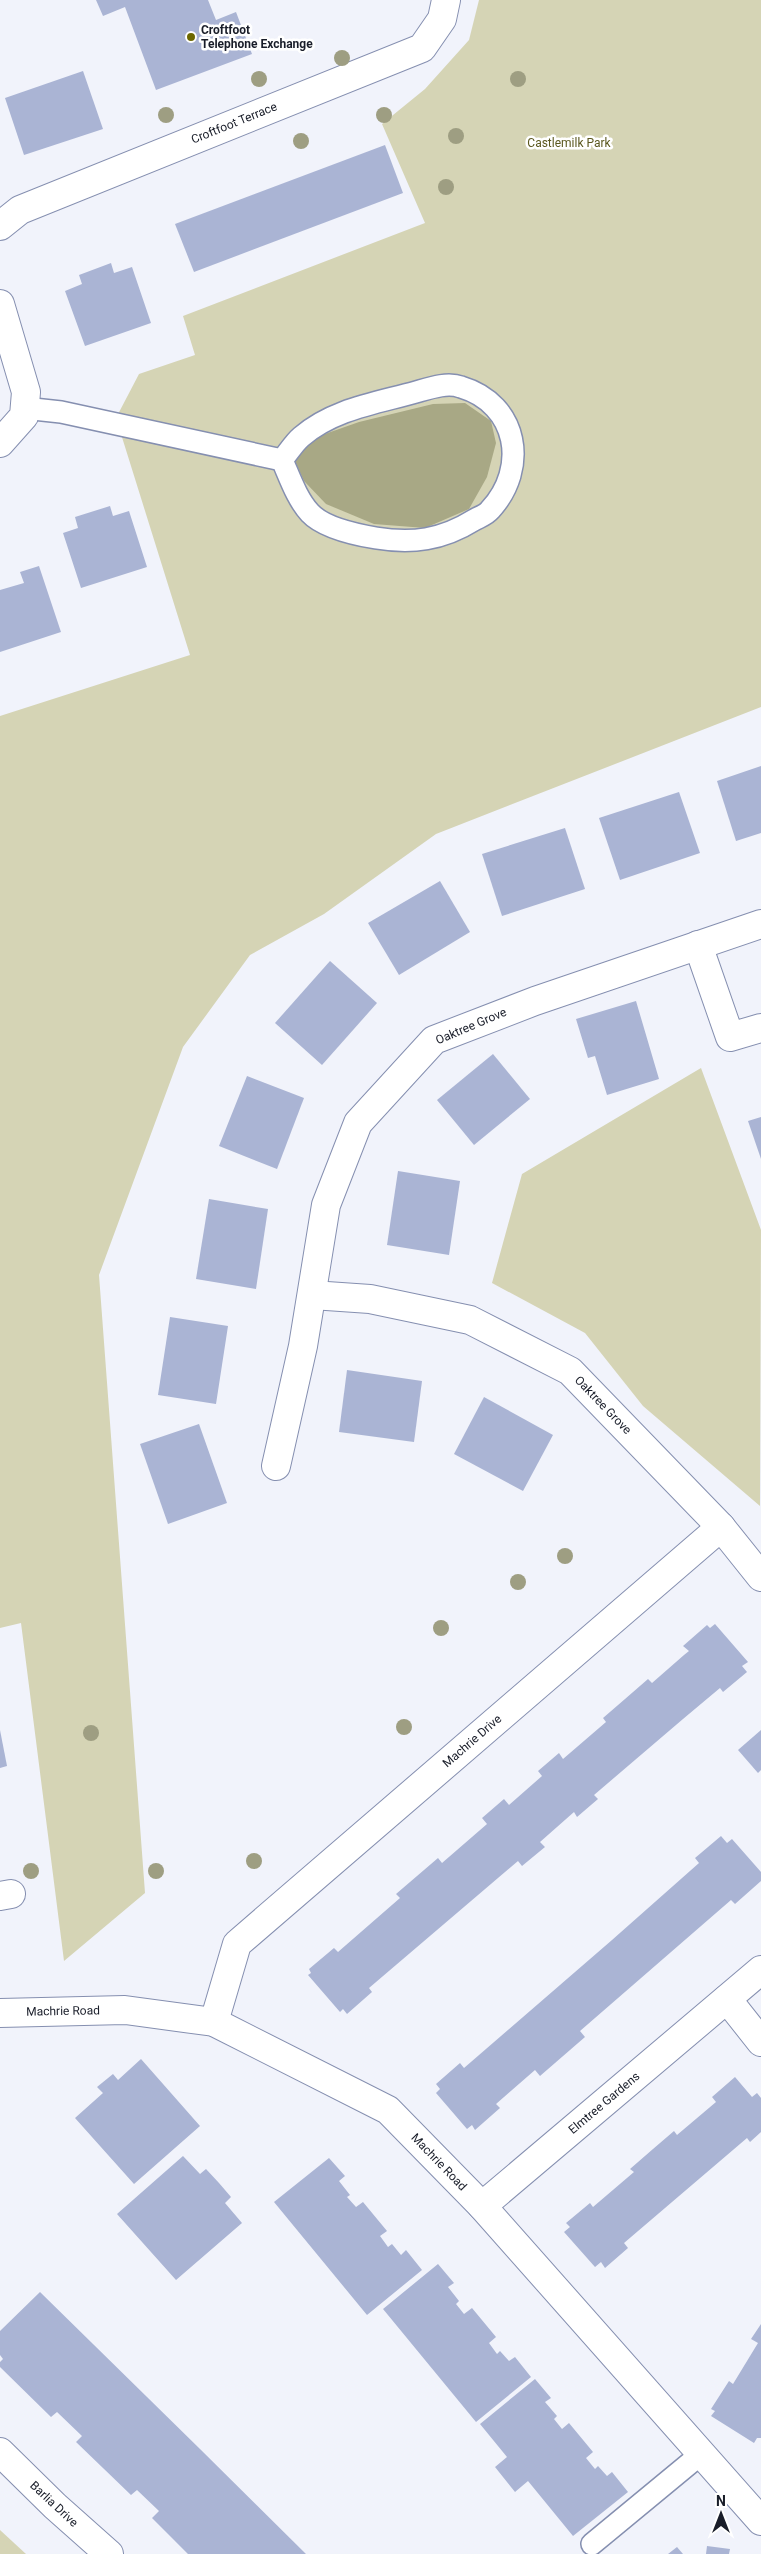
<svg xmlns="http://www.w3.org/2000/svg" width="761" height="2554" font-family="Roboto,sans-serif">
<style>
.green{fill:#d5d4b5}
.water{fill:#a8a885}
.building{fill:#aab4d4}
.lines{fill:none;stroke-linecap:round;stroke-linejoin:round}
.lane-casing{stroke:#858fb0;stroke-width:24}
.street-casing{stroke:#858fb0;stroke-width:30}
.lane{stroke:#fff;stroke-width:21}
.street{stroke:#fff;stroke-width:28}
.tree{fill:#9e9e82}
.poi-dot{fill:#6d6800;stroke:#fff;stroke-width:2}
.labels{text-anchor:middle;dominant-baseline:central;stroke-width:5;stroke-linejoin:round;paint-order:stroke}
.poi-label{font-size:12px;font-weight:bold;fill:#191d29;stroke:#fff;text-anchor:start}
.street-label{font-size:12px;fill:#191d29;stroke:#fff}
.park-label{font-size:12px;fill:#5b581f;stroke:#fff}
</style>
<rect width="100%" height="100%" fill="#f1f3fb"/>
<!-- green -->
<g class="green">
<polygon points="479,0 761,0 761,707 436,834 324,914 250,955 183,1047 99,1275 145,1893 64,1961 21,1623 0,1628 0,716 190,655 116,418 139,374 195,355 183,316 425,223 382,124 425,89 469,40"/>
<polygon points="701,1068 761,1230 760,1506 643,1406 585,1333 492,1283 522,1174"/>
<polygon points="0,2530 26,2554 0,2554"/>
</g>
<!-- water -->
<polygon class="water" points="465,403 491,421 496,443 487,477 469,509 425,528 374,524 326,504 304,481 293,457 322,435 359,422 433,404"/>
<!-- building -->
<g class="building">
<polygon points="96,0 208,0 216,20 236,12 252,54 156,90 125,7 103,16"/>
<polygon points="83,71 103,129 24,155 5,98"/>
<polygon points="385,145 403,193 194,272 175,224"/>
<polygon points="111,263 114,273 132,267 151,323 85,346 65,291 82,284 79,275"/>
<polygon points="110,506 113,516 129,511 147,567 81,588 63,533 78,528 75,517"/>
<polygon points="39,566 61,632 0,652 0,590 24,583 20,572"/>
<polygon points="761,766 761,833 736,841 717,781"/>
<polygon points="679,792 700,853 620,880 599,818"/>
<polygon points="565,828 585,889 502,916 482,854"/>
<polygon points="440,881 470,932 399,975 368,923"/>
<polygon points="330,961 377,1003 322,1065 275,1023"/>
<polygon points="636,1001 659,1079 607,1095 595,1056 588,1058 576,1019"/>
<polygon points="493,1054 530,1099 474,1145 437,1100"/>
<polygon points="247,1076 304,1098 277,1169 219,1146"/>
<polygon points="761,1117 761,1159 748,1121"/>
<polygon points="398,1171 460,1181 449,1255 387,1245"/>
<polygon points="209,1199 268,1209 256,1289 196,1279"/>
<polygon points="170,1317 228,1326 216,1404 158,1395"/>
<polygon points="347,1370 422,1381 414,1442 339,1432"/>
<polygon points="484,1397 553,1435 523,1491 454,1454"/>
<polygon points="199,1424 227,1503 168,1524 140,1444"/>
<polygon points="715,1624 748,1662 742,1666 747,1672 723,1692 720,1688 683,1719 594,1795 598,1799 577,1817 574,1812 540,1842 545,1847 522,1866 518,1861 369,1988 372,1992 347,2014 343,2009 340,2012 308,1975 311,1973 309,1969 334,1948 338,1952 400,1898 396,1894 438,1858 442,1863 487,1824 482,1818 504,1799 509,1805 542,1776 538,1771 559,1753 563,1759 606,1722 603,1718 625,1699 648,1679 652,1683 684,1655 689,1651 683,1646 707,1625 710,1628"/>
<polygon points="0,1730 7,1766 0,1768"/>
<polygon points="761,1730 761,1770 758,1773 738,1750"/>
<polygon points="721,1836 727,1843 732,1839 761,1872 761,1881 735,1904 731,1900 580,2031 585,2037 540,2076 535,2070 496,2104 500,2108 475,2130 472,2125 467,2129 436,2093 440,2089 436,2084 460,2063 464,2068 612,1940 699,1863 695,1858"/>
<polygon points="141,2059 200,2126 134,2184 75,2118 103,2093 97,2087 113,2074 118,2080"/>
<polygon points="735,2077 752,2097 757,2093 761,2098 761,2132 750,2142 747,2138 624,2243 628,2248 605,2268 601,2262 595,2267 564,2232 570,2227 566,2223 590,2203 593,2207 634,2172 630,2169 653,2149 674,2131 677,2135 716,2102 712,2097"/>
<polygon points="183,2156 200,2174 206,2169 219,2183 231,2197 225,2203 242,2223 176,2280 117,2214"/>
<polygon points="329,2158 345,2176 339,2181 350,2195 347,2197 356,2207 363,2202 387,2231 380,2236 388,2247 392,2244 401,2255 406,2250 422,2270 367,2315 274,2202"/>
<polygon points="438,2264 454,2283 448,2287 459,2301 456,2304 464,2314 472,2308 496,2337 489,2343 497,2354 500,2351 509,2361 515,2357 531,2377 476,2422 383,2309"/>
<polygon points="40,2292 200,2449 306,2554 188,2554 152,2518 159,2511 137,2490 131,2495 76,2442 82,2436 57,2412 51,2417 0,2367 0,2362 3,2359 0,2355 0,2331"/>
<polygon points="761,2324 761,2438 757,2438 754,2443 711,2416 715,2411 711,2409 729,2381 733,2384 758,2343 751,2339"/>
<polygon points="535,2379 551,2398 545,2402 557,2416 554,2419 562,2429 569,2423 593,2452 586,2458 595,2469 598,2466 607,2476 612,2472 628,2492 573,2536 528,2481 515,2492 495,2467 507,2457 480,2424"/>
<polygon points="707,2546 730,2549 729,2554 706,2554"/>
<polygon points="677,2547 683,2554 668,2554"/>
</g>
<g class="lines">
<defs>
<g id="lane">
<path d="M 24,408 L 61,412 L 282,460 C 288,453 294,443 301,437 C 333,409 377,403 416,392 C 430,388 447,382 461,387 C 518,404 529,468 490,510 C 486,515 479,517 474,520 C 442,540 412,544 376,538 C 358,535 324,528 310,513 C 297,499 290,478 282,460"/>
<polyline points="592,2544 701,2454"/>
</g>
<g id="street">
<polyline points="0,226 20,210 422,48 442,19 446,0"/>
<polyline points="0,304 26,392 24,416 0,443"/>
<polyline points="698,945 730,1037 761,1028"/>
<polyline points="312,1295 370,1299 470,1320 570,1371 721,1527"/>
<polyline points="276,1466 303,1346 326,1205 358,1123 434,1040 535,1001 761,924"/>
<polyline points="0,1896 11,1894"/>
<polyline points="727,1999 761,2042"/>
<polyline points="0,2013 125,2010 214,2022 388,2110 482,2206 761,2521"/>
<polyline points="214,2022 237,1944 721,1527 761,1577"/>
<polyline points="482,2206 761,1970"/>
<polyline points="0,2452 55,2506 109,2554"/>
</g>
</defs>
<!-- lane casing -->
<use href="#lane" class="lane-casing"/>
<!-- street casing -->
<use href="#street" class="street-casing"/>
<!-- lane -->
<use href="#lane" class="lane"/>
<!-- street -->
<use href="#street" class="street"/>
</g>
<!-- trees -->
<g class="tree">
<circle cx="342" cy="58" r="8"/>
<circle cx="259" cy="79" r="8"/>
<circle cx="518" cy="79" r="8"/>
<circle cx="166" cy="115" r="8"/>
<circle cx="384" cy="115" r="8"/>
<circle cx="456" cy="136" r="8"/>
<circle cx="301" cy="141" r="8"/>
<circle cx="446" cy="187" r="8"/>
<circle cx="565" cy="1556" r="8"/>
<circle cx="518" cy="1582" r="8"/>
<circle cx="441" cy="1628" r="8"/>
<circle cx="404" cy="1727" r="8"/>
<circle cx="91" cy="1733" r="8"/>
<circle cx="254" cy="1861" r="8"/>
<circle cx="31" cy="1871" r="8"/>
<circle cx="156" cy="1871" r="8"/>
</g>
<!-- markers -->
<circle class="poi-dot" cx="191" cy="37" r="5"/>
<g class="labels">
<!-- poi labels -->
<g class="poi-label">
<text x="201" y="30">Croftfoot<tspan x="201" dy="14">Telephone Exchange</tspan></text>
</g>
<!-- street labels -->
<g class="street-label">
<text transform="translate(234 123) rotate(-22)">Croftfoot Terrace</text>
<text transform="translate(471 1026) rotate(-23)">Oaktree Grove</text>
<text transform="translate(603 1405) rotate(46)">Oaktree Grove</text>
<text transform="translate(472 1741) rotate(-41)">Machrie Drive</text>
<text transform="translate(63 2011) rotate(-1)">Machrie Road</text>
<text transform="translate(604 2103) rotate(-40)">Elmtree Gardens</text>
<text transform="translate(439 2162) rotate(46)">Machrie Road</text>
<text transform="translate(54 2504) rotate(43)">Barlia Drive</text>
</g>
<!-- park labels -->
<g class="park-label">
<text x="569" y="143">Castlemilk Park</text>
</g>
</g>
<!-- north arrow -->
<g transform="translate(721 2514)" stroke="#ffffff" stroke-width="4" paint-order="stroke">
<path d="M0-4L9 19L0 12L-9 19Z" fill="#191d29"/>
<text y="-8" font-size="14" font-weight="bold" text-anchor="middle" fill="#191d29">N</text>
</g>
</svg>
